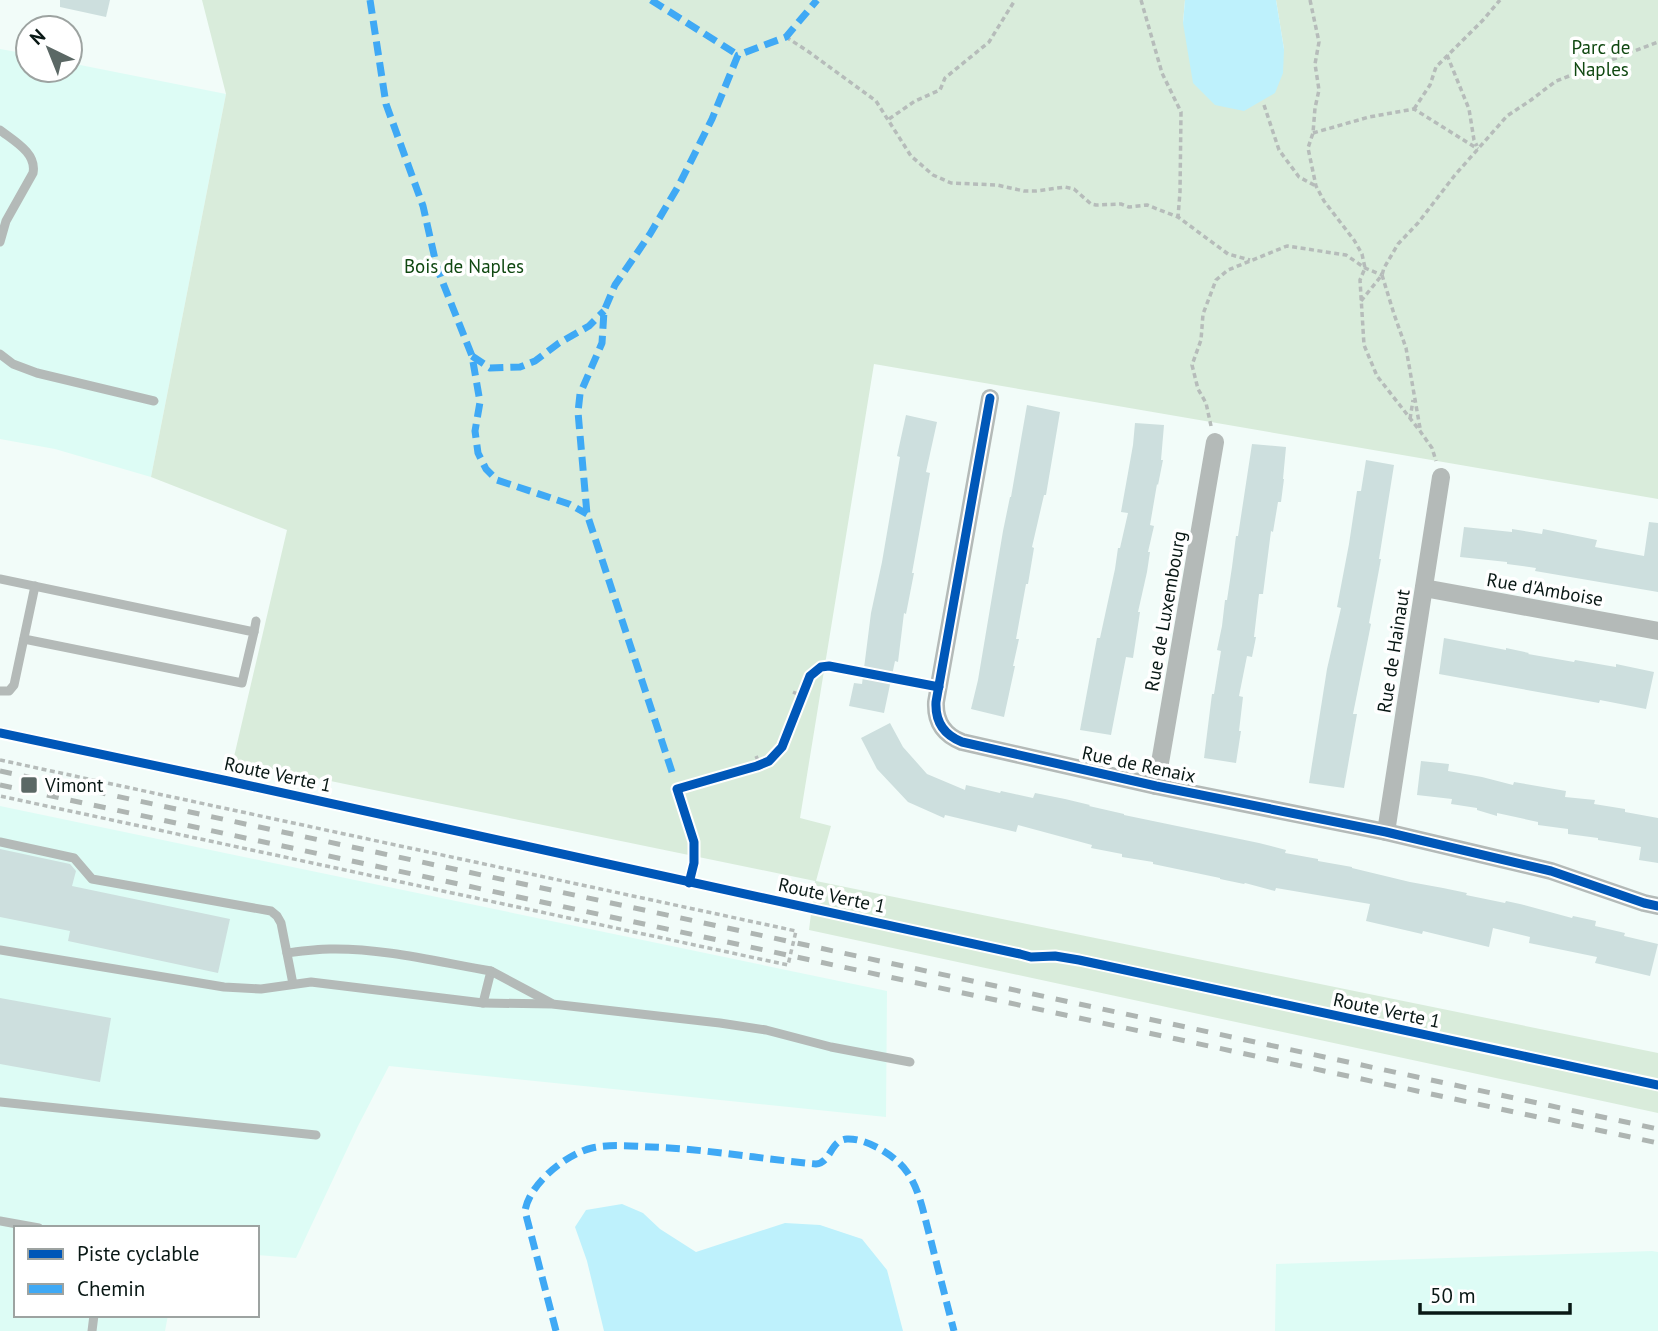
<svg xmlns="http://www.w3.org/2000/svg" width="1658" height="1331" font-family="'PT Sans',sans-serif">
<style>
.built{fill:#ddfcf5}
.green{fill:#d9ecdb}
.water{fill:#bef1fc}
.building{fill:#cddfde}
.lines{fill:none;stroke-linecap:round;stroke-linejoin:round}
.path{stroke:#b6bcba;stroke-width:3.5;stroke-dasharray:5 3.5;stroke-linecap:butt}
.lane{stroke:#b4bab8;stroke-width:9}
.street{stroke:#b4bab8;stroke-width:18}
.rail{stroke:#aeb5b2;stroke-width:5;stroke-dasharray:12 12;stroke-linecap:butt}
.quiet{stroke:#3fa9f5;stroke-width:7;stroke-dasharray:14 7;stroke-linecap:butt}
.cycleway-casing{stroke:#fff;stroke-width:13}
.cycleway{stroke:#0057b8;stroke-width:9}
.poi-dot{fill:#5b6865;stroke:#fff;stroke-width:2.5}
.labels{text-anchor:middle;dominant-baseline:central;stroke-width:7;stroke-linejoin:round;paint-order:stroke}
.park-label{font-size:19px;fill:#104811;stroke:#fff}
.street-label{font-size:19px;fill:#091815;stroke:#fff}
.poi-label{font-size:19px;fill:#091815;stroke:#fff;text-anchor:start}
</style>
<rect width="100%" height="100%" fill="#f2fcf9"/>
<!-- built -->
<g class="built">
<polygon points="0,49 28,54 28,70 70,70 70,63 226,94 151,477 55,449 0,439"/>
<polygon points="0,806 887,991 886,1117 389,1066 358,1126 296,1258 257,1255 257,1228 16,1228 16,1315 168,1315 165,1331 0,1331"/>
<polygon points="1652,1251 1658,1252 1658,1331 1275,1331 1276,1264"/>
</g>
<!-- green -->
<polygon class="green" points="202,0 1185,0 1183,23 1284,49 1276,0 1658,0 1658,499 874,364 800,818 831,826 816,881 1658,1053 1658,1113 809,930 815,881 233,761 287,530 151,477 226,94"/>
<!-- water -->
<g class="water">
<polygon points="1185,0 1276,0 1284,49 1283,73 1275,93 1244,111 1215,105 1193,83 1183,23"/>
<polygon points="622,1204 643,1213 660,1229 696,1252 785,1223 820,1225 862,1239 887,1270 903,1331 604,1331 587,1261 575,1227 586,1210"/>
</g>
<!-- building -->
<g class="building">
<polygon points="60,0 110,0 106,17 60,7"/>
<polygon points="1027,405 1060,412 1046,495 1044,495 1032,547 1034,548 1028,584 1026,584 1016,639 1019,639 1013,666 1015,666 1004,717 971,709 978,680 1003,531 1010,497 1011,497"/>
<polygon points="906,415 937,422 926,472 930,473 912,573 914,573 906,614 904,613 898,662 895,661 884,713 849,706 854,683 862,684 871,613 882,562 900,457 897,456"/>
<polygon points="1135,423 1164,425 1161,460 1163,460 1158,485 1157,484 1150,525 1154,526 1148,552 1150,552 1147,572 1138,612 1140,612 1133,658 1126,657 1111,735 1080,730 1097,638 1100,638 1115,569 1118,548 1120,548 1128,513 1121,512 1133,445"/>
<polygon points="1252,444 1286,447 1283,479 1284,479 1281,502 1278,502 1273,532 1271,531 1263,594 1259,594 1254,637 1256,637 1252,657 1247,656 1239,696 1243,697 1239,731 1241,731 1236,763 1204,758 1212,694 1214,694 1221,651 1217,650 1222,626 1225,600 1227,600 1232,567 1236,536 1238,536"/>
<polygon points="1366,460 1394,465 1379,559 1381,559 1369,623 1371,624 1353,714 1357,714 1344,788 1309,783 1327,669 1341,608 1337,607 1349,544 1357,491 1361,491"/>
<polygon points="1649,522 1658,523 1658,592 1535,571 1536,568 1507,564 1507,562 1460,557 1464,527 1512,532 1512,529 1542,534 1543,529 1597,540 1595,547 1644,556"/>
<polygon points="1444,638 1506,650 1506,648 1529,653 1528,654 1574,662 1575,660 1616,667 1616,664 1654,672 1646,709 1600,700 1599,703 1439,674"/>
<polygon points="890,723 903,747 927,774 965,790 966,785 1000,793 1001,791 1033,798 1035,793 1065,799 1090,805 1089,806 1124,814 1124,815 1259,843 1286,850 1285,853 1318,859 1318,861 1352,867 1352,868 1410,882 1443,888 1467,893 1466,895 1505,903 1506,901 1520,904 1572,918 1573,916 1596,921 1595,926 1625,933 1624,936 1658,944 1650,976 1595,963 1597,957 1529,943 1530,937 1493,928 1489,947 1423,931 1422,934 1366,921 1370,904 1276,888 1275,891 1245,883 1244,884 1220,879 1220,878 1153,864 1153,862 1122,857 1122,854 1091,848 1092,845 1018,825 1016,832 945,815 944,818 908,802 877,769 861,738"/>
<polygon points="1421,761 1449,764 1448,771 1482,777 1513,785 1514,782 1566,791 1565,797 1595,800 1594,804 1625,809 1625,812 1658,818 1658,863 1639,860 1641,847 1598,840 1598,838 1568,834 1568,829 1538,825 1538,822 1497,813 1497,816 1477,810 1477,808 1451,804 1452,799 1417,795"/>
<polygon points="0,849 70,864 76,871 72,886 230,919 218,973 68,941 70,931 0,917"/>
<polygon points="0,998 111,1018 100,1082 0,1064"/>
</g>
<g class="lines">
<!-- path -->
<g class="path">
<polyline points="1141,0 1162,73 1181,112 1180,192 1178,217"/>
<polyline points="1310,0 1319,42 1315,64 1319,90 1315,108 1313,133 1308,148 1316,186 1324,201 1354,240 1362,254 1365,268 1360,280 1364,345 1377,376 1420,431 1432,448 1436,461"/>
<polyline points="786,37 809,52 876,101 911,156 933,175 951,183 997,185 1024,191 1036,191 1065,187 1074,189 1091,204 1096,205 1121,204 1129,207 1147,205 1178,217 1228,254 1250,260"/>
<polyline points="1447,55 1469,109 1474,140 1477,146"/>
<polyline points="1264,105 1279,150 1299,177 1316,186"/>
<polyline points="1414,109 1430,85 1436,67 1484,19 1500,0"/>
<polyline points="889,119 915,101 940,90 945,78 989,42 1015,0"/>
<polyline points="1313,133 1369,117 1414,109 1478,149"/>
<polyline points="1382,275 1394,314 1406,348 1420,428"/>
<polyline points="1361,301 1382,275 1384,268 1398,244 1418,223 1455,175 1507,116 1531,100 1556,81 1658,42"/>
<polyline points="1410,419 1413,400"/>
<polyline points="1211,426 1206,403 1198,389 1192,365 1201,340 1203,314 1216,280 1228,270 1287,246 1346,255 1365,268 1382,275"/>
<polyline points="793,692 802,696"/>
<polyline points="756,756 760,765"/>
<polyline points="0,760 796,931 788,965 0,796"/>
</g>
<!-- lane -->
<g class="lane">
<path d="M 0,130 C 14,141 37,153 33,173 L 6,221 L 0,242"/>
<polyline points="0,354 13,364 37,373 154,401"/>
<polyline points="0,579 254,632 242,683 24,639"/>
<polyline points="254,632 256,621"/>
<polyline points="0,691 9,691 14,685 35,586"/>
<polyline points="0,842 74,858 92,879 271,911 277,916 281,923 293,984"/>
<path d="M 0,950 L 224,987 L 261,989 L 311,982 L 483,1003 L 491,971 C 438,962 384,948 330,949 C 316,949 302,951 287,953"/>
<polyline points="491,971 551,1003"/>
<polyline points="483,1003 552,1004 720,1023 766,1030 831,1047 910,1062"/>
<polyline points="0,1102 316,1135"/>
<polyline points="0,1221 39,1228"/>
<polyline points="92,1331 94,1315"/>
</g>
<!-- street -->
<g class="street">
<path d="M 990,398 L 936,702 C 935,722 944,735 962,742 L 1156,786 L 1386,832 L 1551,871 L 1644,903 L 1658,906"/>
<polyline points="1424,588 1658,631"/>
<polyline points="1156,786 1215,442"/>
<polyline points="1386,832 1441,477"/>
</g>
<!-- rail -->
<g class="rail">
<polyline points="0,771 1658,1129"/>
<polyline points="0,785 1658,1143"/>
</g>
<!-- quiet -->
<g class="quiet">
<polyline points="370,0 386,104 423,206 437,268 472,356 480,402 475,431 478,453 486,469 497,480 569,504 587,514"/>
<polyline points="651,0 738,55"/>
<polyline points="472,356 490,368 520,367 535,361 559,343 589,326 604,311"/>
<polyline points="672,772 587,514 578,412 580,394 602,343 604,311 615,285 650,234 679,185 712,119 738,55 786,37 817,0"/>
<path d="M 556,1331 L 525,1211 C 529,1184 566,1154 592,1148 C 611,1144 632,1146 651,1147 C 706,1149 761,1159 816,1164 C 831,1163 830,1140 847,1139 C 867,1138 896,1156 907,1172 C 920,1190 924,1216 930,1237 C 938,1269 946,1300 954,1331"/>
</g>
<defs>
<g id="cycleway">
<path d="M 990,398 L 936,702 C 935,722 944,735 962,742 L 1156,786 L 1386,832 L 1551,871 L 1644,903 L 1658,906"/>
<polyline points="0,733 228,781 1020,954 1031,957 1055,956 1079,960 1658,1085"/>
<polyline points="689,883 694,863 694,842 677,789 757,766 769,761 782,747 810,676 821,667 829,666 939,687"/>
</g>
</defs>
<!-- cycleway casing -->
<use href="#cycleway" class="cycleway-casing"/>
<!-- cycleway -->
<use href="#cycleway" class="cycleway"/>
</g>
<!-- markers -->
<rect class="poi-dot" x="20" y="776" width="18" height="18" rx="3.5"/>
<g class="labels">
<!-- park labels -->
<g class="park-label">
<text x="1601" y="47">Parc de<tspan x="1601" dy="22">Naples</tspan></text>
<text x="464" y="266">Bois de Naples</text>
</g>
<!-- street labels -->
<g class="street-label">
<text transform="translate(1545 589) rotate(10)">Rue d'Amboise</text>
<text transform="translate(1165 611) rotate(-80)">Rue de Luxembourg</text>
<text transform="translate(1393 651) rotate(-81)">Rue de Hainaut</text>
<text transform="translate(1139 764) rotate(12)">Rue de Renaix</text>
<text transform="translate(278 774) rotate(12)">Route Verte 1</text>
<text transform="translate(832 895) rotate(12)">Route Verte 1</text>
<text transform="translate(1387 1010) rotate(12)">Route Verte 1</text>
</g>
<!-- poi labels -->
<g class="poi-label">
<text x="45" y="785">Vimont</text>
</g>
</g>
<!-- legend -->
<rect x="14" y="1226" width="245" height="91" fill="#ffffff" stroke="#9da3a1" stroke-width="2"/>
<rect x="28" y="1249" width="35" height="10" fill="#0057b8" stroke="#9da3a1" stroke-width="2"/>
<text x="77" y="1261" font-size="21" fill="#091815">Piste cyclable</text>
<rect x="28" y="1284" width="35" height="10" fill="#3fa9f5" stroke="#9da3a1" stroke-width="2"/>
<text x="77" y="1296" font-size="21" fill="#091815">Chemin</text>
<!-- north arrow -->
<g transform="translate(49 49) rotate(317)"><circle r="33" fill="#ffffff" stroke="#9da3a1" stroke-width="2"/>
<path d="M0-5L12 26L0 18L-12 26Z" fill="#5b6865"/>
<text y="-10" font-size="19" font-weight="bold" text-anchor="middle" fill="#091815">N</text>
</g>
<!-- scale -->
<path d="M1420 1303v10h150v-10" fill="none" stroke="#091815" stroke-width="3.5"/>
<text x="1430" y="1303" font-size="21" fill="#091815" stroke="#ffffff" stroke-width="5" paint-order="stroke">50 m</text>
</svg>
